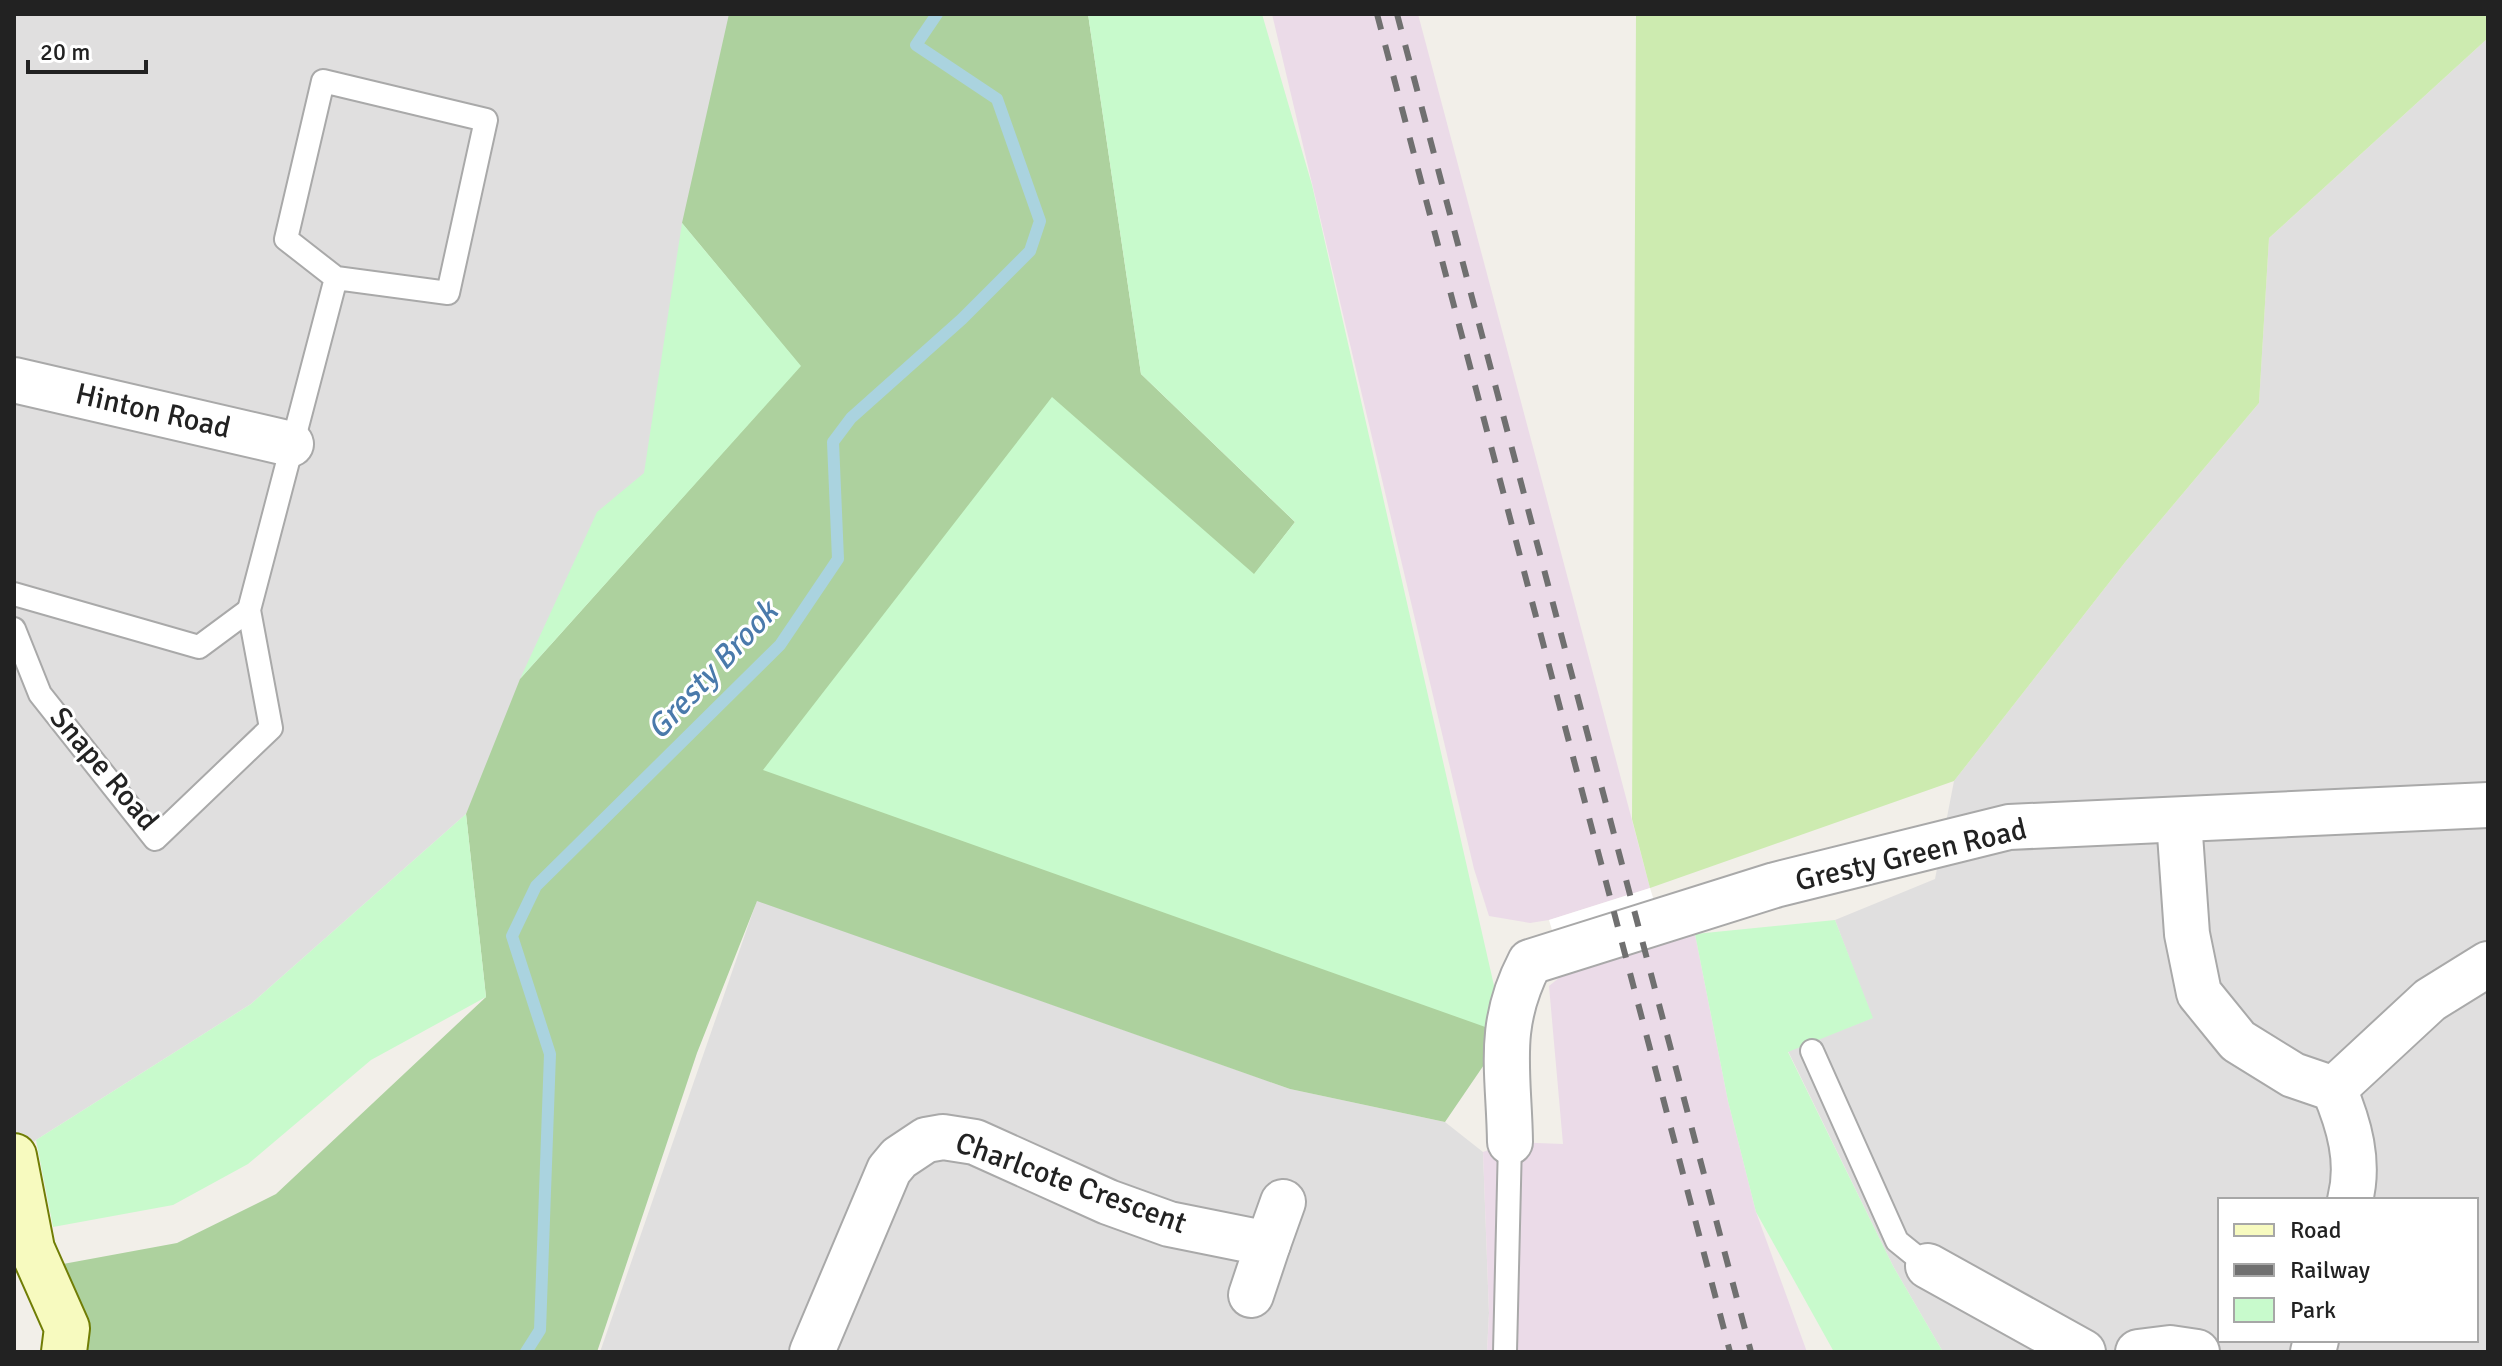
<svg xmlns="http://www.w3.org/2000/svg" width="2502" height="1366" font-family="Signika,sans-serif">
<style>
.residential{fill:#e0dfdf;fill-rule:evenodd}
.industrial{fill:#ebdbe8}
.grass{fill:#cdebb0}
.forest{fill:#add19e}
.park{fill:#c8facc}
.pier{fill:#fff}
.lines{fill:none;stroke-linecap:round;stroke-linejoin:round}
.stream{stroke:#aad3df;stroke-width:12}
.lane-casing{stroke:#a9a9a9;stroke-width:26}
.street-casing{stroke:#a9a9a9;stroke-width:48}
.secondary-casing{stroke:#707d05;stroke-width:48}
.lane{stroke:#fff;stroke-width:22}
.street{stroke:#fff;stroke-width:44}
.secondary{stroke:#f7fabf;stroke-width:44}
.rail{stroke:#707070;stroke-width:6;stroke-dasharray:16 16;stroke-linecap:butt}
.labels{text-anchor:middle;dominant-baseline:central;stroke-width:6;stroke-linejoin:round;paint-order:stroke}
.street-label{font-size:30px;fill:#222;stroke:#fff}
.water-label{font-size:32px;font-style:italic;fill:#4a7aab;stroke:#fff}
</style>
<rect width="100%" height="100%" fill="#f2efe9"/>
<!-- residential -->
<g class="residential">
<polygon points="14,14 730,14 659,507 600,546 466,814 251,1004 36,1140 14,1160"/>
<path d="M 2488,38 L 2488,1352 L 1943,1352 L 1893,1266 L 1788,1051 L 1872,1018 L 1835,920 L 1935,879 L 1954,781 L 2126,561 L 2259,403 L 2269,238 ZM 2220,1200 L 2476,1200 L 2476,1340 L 2220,1340 Z"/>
<polygon points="757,900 1290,1089 1445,1122 1483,1152 1489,1313 1487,1352 600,1352"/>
</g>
<!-- industrial -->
<g class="industrial">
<polygon points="1272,14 1418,14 1650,888 1549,920 1530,923 1489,916 1474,869"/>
<polygon points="1695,934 1728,1101 1756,1212 1807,1352 1487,1352 1489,1313 1483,1152 1510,1142 1563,1144 1549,986 1565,973"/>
</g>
<!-- grass -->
<polygon class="grass" points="1636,14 2488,14 2488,38 2269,238 2259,403 2126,561 1954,781 1650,888 1632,819"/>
<!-- forest -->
<polygon class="forest" points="729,14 1088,14 1141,374 1295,522 1254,575 1505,1034 1445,1122 1290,1089 757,901 697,1053 597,1352 68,1352 63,1264 177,1243 276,1194 486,997 466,814 520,679 800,366 682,223"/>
<!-- park -->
<g class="park">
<polygon points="1088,14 1262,14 1312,185 1505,1034 763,770 1052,397 1254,574 1295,522 1141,374"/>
<polygon points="682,223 801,366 520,679 597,512 644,473"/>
<polygon points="466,814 486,997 371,1060 248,1164 173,1205 53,1227 36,1140 251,1004"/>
<polygon points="1835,920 1873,1018 1788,1052 1893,1266 1943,1352 1834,1352 1756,1212 1728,1101 1695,934"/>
</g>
<!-- pier -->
<polygon class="pier" points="1650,888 1667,942 1565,973 1549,920"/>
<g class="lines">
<!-- stream -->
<polyline class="stream" points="526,1352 540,1330 550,1054 512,936 536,886 780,645 838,559 833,442 851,418 962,319 1030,251 1040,221 997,99 916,45 937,14"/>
<defs>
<g id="lane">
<polyline points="14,594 199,647 249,610"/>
<polyline points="14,629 40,694 155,839 271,728 249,610 336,278 286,239 323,81 486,120 448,293 336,278"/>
<polyline points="1812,1051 1897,1241 1928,1266"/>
<polyline points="1505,1352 1510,1142"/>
</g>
<g id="street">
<polyline points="14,380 291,444"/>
<path d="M 2179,820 L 2187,934 L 2199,993 L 2238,1041 L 2293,1075 L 2334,1089 C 2349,1124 2360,1162 2350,1200"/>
<polyline points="2334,1089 2430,1000 2488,964"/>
<path d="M 1510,1142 C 1509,1072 1496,1027 1530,962 L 1775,885 L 2009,827 L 2488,805"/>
<polyline points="1268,1244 1283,1202"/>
<polyline points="1928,1266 2083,1352"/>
<polyline points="812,1352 889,1170 899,1158 926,1140 943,1137 975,1142 1108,1202 1169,1224 1268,1244 1251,1295"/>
<polyline points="2138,1352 2170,1348 2197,1352"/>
<polyline points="2313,1352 2316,1340"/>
</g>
<polyline id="secondary" points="14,1156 32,1249 67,1328 64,1352"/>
</defs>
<!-- lane casing -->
<use href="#lane" class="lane-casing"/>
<!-- street casing -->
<use href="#street" class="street-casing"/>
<!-- secondary casing -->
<use href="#secondary" class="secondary-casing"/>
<!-- lane -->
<use href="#lane" class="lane"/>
<!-- street -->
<use href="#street" class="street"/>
<!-- secondary -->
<use href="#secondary" class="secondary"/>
<!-- rail -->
<g class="rail">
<polyline points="1377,14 1730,1352"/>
<polyline points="1397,14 1751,1352"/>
</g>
</g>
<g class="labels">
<!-- street labels -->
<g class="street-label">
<text transform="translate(153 411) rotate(13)">Hinton Road</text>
<text transform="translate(104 769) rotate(50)">Snape Road</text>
<text transform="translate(1911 855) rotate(-13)">Gresty Green Road</text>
<text transform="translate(1071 1183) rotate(20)">Charlcote Crescent</text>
</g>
<!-- water labels -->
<g class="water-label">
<text transform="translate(712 670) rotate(-47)">Gresty Brook</text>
</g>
</g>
<!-- border -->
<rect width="2502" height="1366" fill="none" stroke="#222222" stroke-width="32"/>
<!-- legend -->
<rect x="2218" y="1198" width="260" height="144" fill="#ffffff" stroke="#a7a7a7" stroke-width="2"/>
<rect x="2234" y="1224" width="40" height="12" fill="#f7fabf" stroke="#a7a7a7" stroke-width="2"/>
<text x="2290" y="1238" font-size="24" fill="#222222">Road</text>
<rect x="2234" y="1264" width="40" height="12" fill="#707070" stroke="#a7a7a7" stroke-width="2"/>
<text x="2290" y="1278" font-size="24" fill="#222222">Railway</text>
<rect x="2234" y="1298" width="40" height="24" fill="#c8facc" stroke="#a7a7a7" stroke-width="2"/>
<text x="2290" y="1318" font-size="24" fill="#222222">Park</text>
<!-- scale -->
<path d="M28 60v12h118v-12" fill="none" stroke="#222222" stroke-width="4"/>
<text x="40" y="60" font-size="24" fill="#222222" stroke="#ffffff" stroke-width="6" paint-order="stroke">20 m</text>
</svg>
